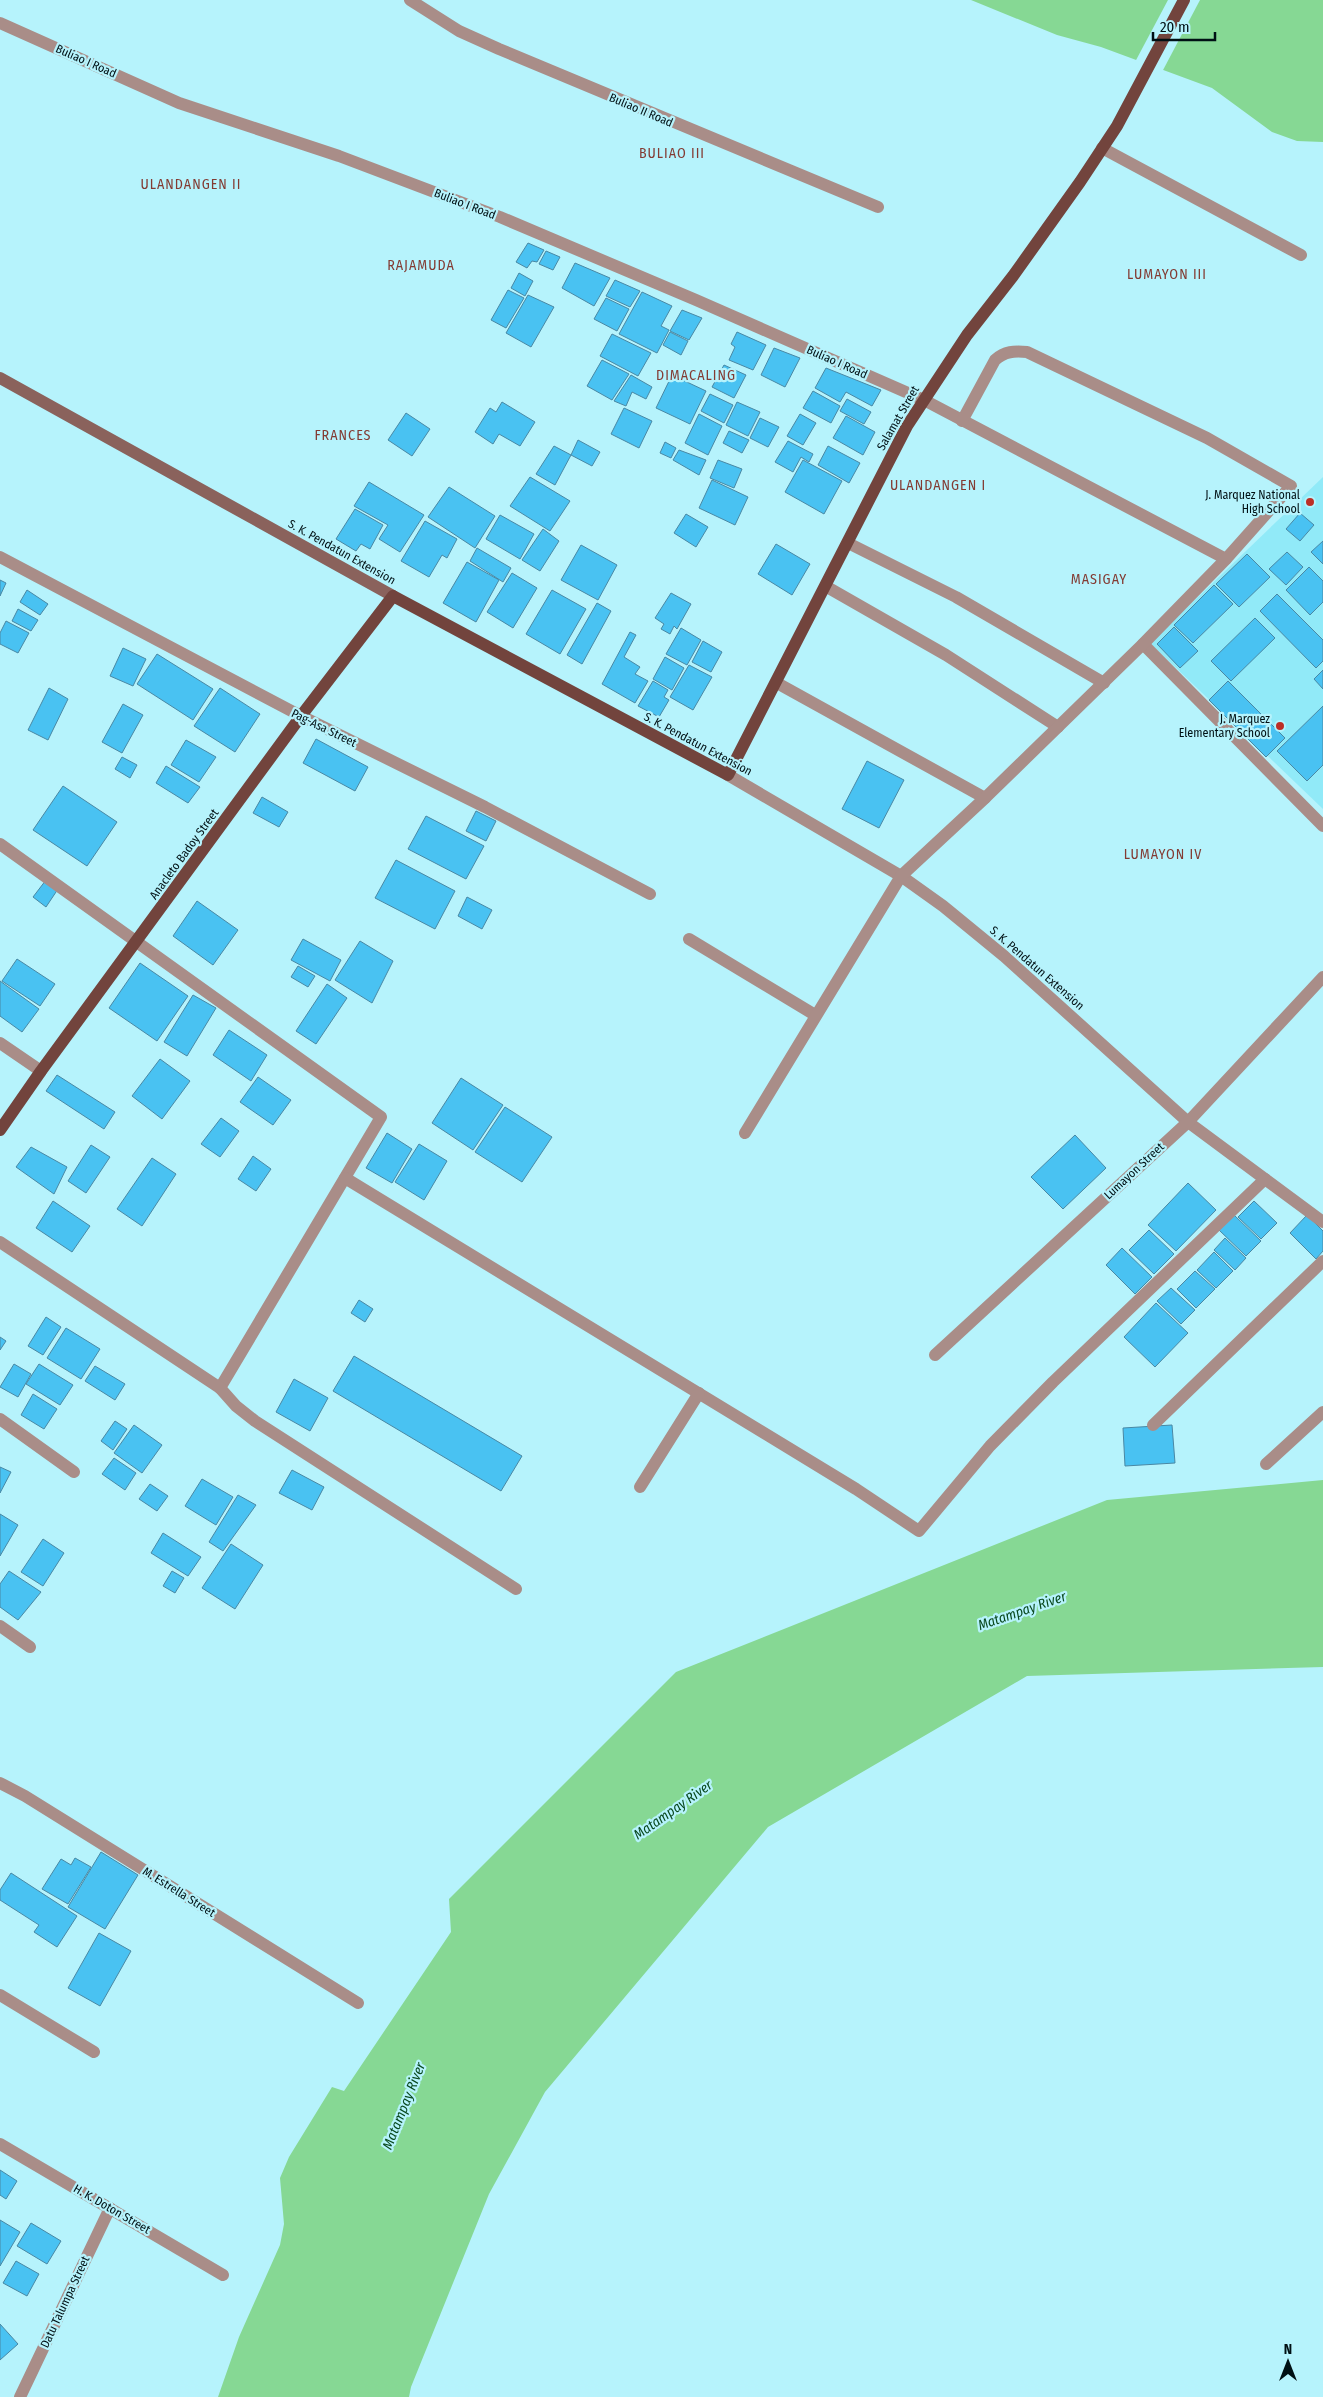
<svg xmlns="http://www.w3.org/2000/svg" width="1323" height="2397" font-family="'Fira Sans Condensed',sans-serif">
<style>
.built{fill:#91eaf8}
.water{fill:#86d894}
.pier{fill:#b6f3fc}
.building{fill:#49c2f2;stroke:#4988a4}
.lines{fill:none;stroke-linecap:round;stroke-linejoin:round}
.street{stroke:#a98d88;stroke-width:12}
.secondary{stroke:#8a625c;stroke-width:12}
.primary{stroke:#72443d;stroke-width:12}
.poi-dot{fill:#bc2e25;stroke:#b6f3fc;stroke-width:2}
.labels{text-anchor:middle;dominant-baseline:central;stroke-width:4.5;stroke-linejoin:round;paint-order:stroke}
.street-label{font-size:12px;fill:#001014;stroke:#b6f3fc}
.poi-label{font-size:12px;fill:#001014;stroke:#b6f3fc;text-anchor:end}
.neighbourhood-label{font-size:14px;letter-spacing:1px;fill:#833b33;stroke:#b6f3fc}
.water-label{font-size:14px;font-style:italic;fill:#09481d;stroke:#b6f3fc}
</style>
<rect width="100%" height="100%" fill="#b6f3fc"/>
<!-- built -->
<polygon class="built" points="1323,477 1323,809 1150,643"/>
<!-- water -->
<g class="water">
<polygon points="971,0 1323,0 1323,142 1297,141 1272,132 1212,88 1101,47 1057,35"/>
<polygon points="1323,1480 1323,1667 1027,1676 768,1827 545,2092 489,2194 411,2387 409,2397 218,2397 239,2337 280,2245 284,2224 280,2178 289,2157 332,2087 344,2091 451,1932 449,1899 676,1672 1107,1500"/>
</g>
<!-- pier -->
<polygon class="pier" points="1168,0 1200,0 1162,72 1135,62"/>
<!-- building -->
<g class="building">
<polygon points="528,243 544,250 537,262 532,261 527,268 516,262"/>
<polygon points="546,251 560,257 553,270 539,264"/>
<polygon points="575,263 610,278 594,306 562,288"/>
<polygon points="519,273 533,281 525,296 511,288"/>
<polygon points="615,280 640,291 630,307 606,296"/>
<polygon points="508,290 524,298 506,328 491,320"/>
<polygon points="642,292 672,306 661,326 669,330 657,353 619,334"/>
<polygon points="528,295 554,307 531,347 506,333"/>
<polygon points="606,298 629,309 617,331 594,319"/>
<polygon points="682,310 702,318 689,340 670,331"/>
<polygon points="670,332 688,341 681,355 663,345"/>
<polygon points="737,332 766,345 753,370 729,360 735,347 731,344"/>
<polygon points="612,334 651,353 638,376 600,356"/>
<polygon points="774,348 800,358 785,387 761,375"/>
<polygon points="602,360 629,374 612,400 587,386"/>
<polygon points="724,365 746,375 734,398 712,387"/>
<polygon points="826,368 881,390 872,406 846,392 840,402 815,388"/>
<polygon points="631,375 652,387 646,399 632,392 626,406 614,401"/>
<polygon points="672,375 706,391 690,424 656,408"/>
<polygon points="813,391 840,406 831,423 803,408"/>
<polygon points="710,394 733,405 724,423 701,411"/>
<polygon points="847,399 871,412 864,424 840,411"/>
<polygon points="502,402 535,422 520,446 499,434 493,444 475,432 490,408 496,412"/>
<polygon points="737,402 760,412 748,436 726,425"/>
<polygon points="624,408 652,421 639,448 611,434"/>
<polygon points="406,413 430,429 412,456 388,440"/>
<polygon points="699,414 722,426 708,455 685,443"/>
<polygon points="800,414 816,423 803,445 787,436"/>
<polygon points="846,416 875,432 863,455 833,438"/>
<polygon points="760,418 779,427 768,447 750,438"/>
<polygon points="729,431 749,440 742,453 723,443"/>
<polygon points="578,440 600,452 592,466 571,455"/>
<polygon points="788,441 813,454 809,462 801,457 793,472 775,462"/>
<polygon points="665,442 676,448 671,458 660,453"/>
<polygon points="554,446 571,455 555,485 536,474"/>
<polygon points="828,446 860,463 849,483 818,465"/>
<polygon points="679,450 706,460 699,475 673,460"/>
<polygon points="718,460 742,469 734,488 710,478"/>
<polygon points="803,460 842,481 824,514 785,492"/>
<polygon points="530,477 570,501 550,531 510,506"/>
<polygon points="712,480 748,497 735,525 699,508"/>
<polygon points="369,482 424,515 400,552 379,539 388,525 354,506"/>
<polygon points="449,487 495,516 475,548 428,517"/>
<polygon points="355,509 383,525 370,549 361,544 356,551 336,539"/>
<polygon points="1300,513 1314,525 1300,541 1286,529"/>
<polygon points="686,514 708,527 696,547 674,533"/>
<polygon points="500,515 534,534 520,559 486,539"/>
<polygon points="425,521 457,539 447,558 442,555 429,577 401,561"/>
<polygon points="543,529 559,541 540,571 522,560"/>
<polygon points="1323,541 1323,564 1311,552"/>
<polygon points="776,544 810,564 792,595 758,574"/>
<polygon points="581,545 617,565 598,600 561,580"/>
<polygon points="477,548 511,568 503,582 470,561"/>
<polygon points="1287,552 1303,567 1286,585 1269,569"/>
<polygon points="1247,554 1270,577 1239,607 1216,584"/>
<polygon points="467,562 499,580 476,622 443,603"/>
<polygon points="1309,567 1323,581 1323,602 1310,615 1286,590"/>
<polygon points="512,573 537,588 513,628 487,612"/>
<polygon points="0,580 6,583 0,596"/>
<polygon points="1214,585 1233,604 1193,643 1174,625"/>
<polygon points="27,590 48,604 40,615 20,602"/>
<polygon points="552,590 586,609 560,654 526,634"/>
<polygon points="671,593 691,604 677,629 674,626 670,634 661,629 664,624 655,618"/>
<polygon points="1277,594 1323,640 1323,661 1316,668 1260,611"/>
<polygon points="597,603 611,611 582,664 567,655"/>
<polygon points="18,609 38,620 31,631 12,621"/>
<polygon points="1255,618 1275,638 1231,681 1211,661"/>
<polygon points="6,621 29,633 18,653 0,644 0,633"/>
<polygon points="1174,627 1198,651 1180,668 1157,644"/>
<polygon points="681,628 701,640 687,665 666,654"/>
<polygon points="630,632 636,635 624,657 640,667 635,674 648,681 635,703 602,684"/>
<polygon points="703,641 722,652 711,672 692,662"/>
<polygon points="123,648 146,659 133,686 110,676"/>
<polygon points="157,654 213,689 193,720 137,684"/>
<polygon points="665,657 684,668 672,690 653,679"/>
<polygon points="689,665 712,677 693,710 670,697"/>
<polygon points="1323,670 1323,689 1314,679"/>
<polygon points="653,681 668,690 664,697 669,700 659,717 638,706"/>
<polygon points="1228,681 1285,738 1266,757 1209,700"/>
<polygon points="49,688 68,699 48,740 28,730"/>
<polygon points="220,688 260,714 235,752 194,726"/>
<polygon points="123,704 143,715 122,753 102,742"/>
<polygon points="1323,706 1323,765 1307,781 1277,751"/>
<polygon points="316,739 368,767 355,791 303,763"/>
<polygon points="186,740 216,757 199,782 171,765"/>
<polygon points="122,757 137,765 130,778 115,769"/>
<polygon points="867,761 904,780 879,828 842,809"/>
<polygon points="166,766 200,787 188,803 156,783"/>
<polygon points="63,786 117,822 87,866 33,830"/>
<polygon points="262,797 288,812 279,827 253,813"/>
<polygon points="476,811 496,821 486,841 466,831"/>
<polygon points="426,816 484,846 466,879 408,849"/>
<polygon points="396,860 455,891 435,929 375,898"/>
<polygon points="46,880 58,889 46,907 33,897"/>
<polygon points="467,897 492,910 482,929 458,916"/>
<polygon points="197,901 238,930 213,965 173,936"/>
<polygon points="303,939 341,960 330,981 291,960"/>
<polygon points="360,941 393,961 372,1003 335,980"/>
<polygon points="17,959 55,984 40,1006 2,981"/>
<polygon points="140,963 188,996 157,1041 109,1008"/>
<polygon points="298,966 315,976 308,987 291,977"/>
<polygon points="0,981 39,1009 22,1032 0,1016"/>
<polygon points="327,984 347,998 316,1044 296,1031"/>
<polygon points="193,995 216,1008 187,1056 164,1042"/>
<polygon points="229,1030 267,1055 251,1081 213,1055"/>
<polygon points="160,1059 190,1081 162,1119 132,1096"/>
<polygon points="57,1075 115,1112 104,1129 46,1091"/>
<polygon points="258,1077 291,1100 273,1125 240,1102"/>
<polygon points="461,1078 503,1105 473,1150 432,1123"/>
<polygon points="505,1107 552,1137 522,1182 475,1152"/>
<polygon points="221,1118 239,1131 220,1157 201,1144"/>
<polygon points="387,1133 412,1149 392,1183 366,1168"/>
<polygon points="1075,1135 1106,1168 1063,1209 1031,1177"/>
<polygon points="419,1144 447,1161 424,1200 395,1182"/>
<polygon points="91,1145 110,1157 86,1193 68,1181"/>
<polygon points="31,1147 67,1167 54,1194 16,1167"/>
<polygon points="253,1156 271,1169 256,1191 238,1179"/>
<polygon points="152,1158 176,1174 142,1226 117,1209"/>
<polygon points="1188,1183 1216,1210 1176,1251 1148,1225"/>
<polygon points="53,1201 90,1226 72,1252 36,1228"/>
<polygon points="1254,1201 1277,1223 1261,1239 1238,1217"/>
<polygon points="1234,1215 1261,1241 1246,1256 1219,1230"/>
<polygon points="1307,1215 1323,1231 1323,1251 1316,1259 1290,1233"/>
<polygon points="1149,1230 1174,1254 1154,1274 1129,1250"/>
<polygon points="1225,1238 1246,1258 1235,1270 1214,1250"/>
<polygon points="1122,1248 1152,1277 1135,1294 1106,1265"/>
<polygon points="1214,1252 1233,1271 1216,1288 1197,1270"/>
<polygon points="1195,1271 1215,1289 1196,1308 1177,1289"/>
<polygon points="1171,1288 1195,1310 1181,1324 1157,1301"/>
<polygon points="359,1300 373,1309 365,1322 351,1313"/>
<polygon points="1156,1303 1188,1333 1155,1367 1124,1337"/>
<polygon points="46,1317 61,1327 43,1355 28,1346"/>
<polygon points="66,1328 100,1349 81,1379 47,1358"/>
<polygon points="0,1337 6,1341 0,1350"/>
<polygon points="354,1356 522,1456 501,1491 333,1391"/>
<polygon points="14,1364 31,1374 18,1397 0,1387"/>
<polygon points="39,1364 73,1385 60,1405 26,1384"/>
<polygon points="95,1366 125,1384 115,1400 85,1381"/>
<polygon points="294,1379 328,1398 310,1431 276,1412"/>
<polygon points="33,1394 57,1409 44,1429 21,1415"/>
<polygon points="115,1421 127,1429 113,1450 101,1441"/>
<polygon points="134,1425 162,1445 142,1473 114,1453"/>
<polygon points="1172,1425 1175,1463 1125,1466 1123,1428"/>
<polygon points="114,1458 136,1473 125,1490 102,1474"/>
<polygon points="0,1467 11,1472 0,1493"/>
<polygon points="292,1470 324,1487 312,1510 279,1493"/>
<polygon points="202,1479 233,1497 216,1525 185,1506"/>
<polygon points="150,1484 168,1496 157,1511 139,1499"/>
<polygon points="238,1495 256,1505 223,1551 209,1542"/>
<polygon points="0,1514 18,1525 0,1556"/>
<polygon points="163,1533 201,1557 188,1576 151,1553"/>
<polygon points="43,1539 64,1553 43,1586 21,1572"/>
<polygon points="231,1544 263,1565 235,1609 202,1588"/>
<polygon points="9,1571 41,1592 18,1620 0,1607 0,1584"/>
<polygon points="172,1571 184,1578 175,1593 163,1586"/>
<polygon points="101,1852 138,1875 105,1929 68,1907"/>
<polygon points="75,1858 91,1867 68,1904 42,1889 61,1859 71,1865"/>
<polygon points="11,1873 77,1916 57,1947 34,1932 39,1925 0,1900 0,1890"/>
<polygon points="99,1933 131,1951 100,2006 68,1988"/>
<polygon points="0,2170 17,2181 6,2199 0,2195"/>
<polygon points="0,2220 20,2232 0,2266"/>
<polygon points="31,2223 61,2241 47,2264 17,2246"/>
<polygon points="16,2261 39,2274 27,2296 3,2283"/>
<polygon points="0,2324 18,2344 0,2360"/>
</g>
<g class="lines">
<!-- street -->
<g class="street">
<polyline points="410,0 459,31 499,49 878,207"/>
<polyline points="0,23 179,103 339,156 500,217 696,300 924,400 1226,559"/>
<polyline points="1102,148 1301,255"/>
<polyline points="848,543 956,597 1104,683"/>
<polyline points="0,557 301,716 485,807 650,894"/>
<polyline points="827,587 946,655 1058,727"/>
<polyline points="1143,644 1323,826"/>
<polyline points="777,683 985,798"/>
<polyline points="728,775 901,876 943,906 1004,956 1188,1122 1323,1222"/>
<polyline points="0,844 381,1117 220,1388"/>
<polyline points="689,939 815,1015"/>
<polyline points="0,1043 41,1071"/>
<path d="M 745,1133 L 901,876 L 985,798 L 1143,644 L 1226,559 L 1291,486 L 1207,438 L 1027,352 C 1014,351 1005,351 995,360 L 962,421"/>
<polyline points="345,1178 856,1489 919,1531 990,1446 1053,1382 1265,1179"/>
<polyline points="0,1242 220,1388 236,1406 255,1421 516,1589"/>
<polyline points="935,1355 1188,1122 1323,977"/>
<polyline points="0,1419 74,1472"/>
<polyline points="1153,1425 1323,1261"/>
<polyline points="1266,1464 1323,1412"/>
<polyline points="640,1487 699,1393"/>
<polyline points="0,1626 30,1647"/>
<polyline points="0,1783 25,1796 358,2003"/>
<polyline points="0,1995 94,2052"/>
<polyline points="0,2144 223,2275"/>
<polyline points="20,2397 110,2208"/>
</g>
<!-- secondary -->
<polyline class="secondary" points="0,378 393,596"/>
<!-- primary -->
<polyline class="primary" points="0,1130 41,1071 301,716 393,596 728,775 907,426 967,335 1013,276 1080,182 1117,126 1184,0"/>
</g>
<!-- markers -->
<g class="poi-dot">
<circle cx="1310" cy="502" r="5"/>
<circle cx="1280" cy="726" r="5"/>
</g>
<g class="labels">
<!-- street labels -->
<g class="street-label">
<text transform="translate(86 61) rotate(24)">Buliao I Road</text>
<text transform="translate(641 110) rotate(23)">Buliao II Road</text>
<text transform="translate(465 204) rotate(21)">Buliao I Road</text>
<text transform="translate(837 362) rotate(24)">Buliao I Road</text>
<text transform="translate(898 418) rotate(-60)">Salamat Street</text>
<text transform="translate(342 552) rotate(29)">S. K. Pendatun Extension</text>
<text transform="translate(324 728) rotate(26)">Pag-Asa Street</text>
<text transform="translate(698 744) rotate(28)">S. K. Pendatun Extension</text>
<text transform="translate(184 854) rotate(-54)">Anacleto Badoy Street</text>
<text transform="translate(1037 968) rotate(41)">S. K. Pendatun Extension</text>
<text transform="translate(1134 1171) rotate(-43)">Lumayon Street</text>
<text transform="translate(179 1892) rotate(32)">M. Estrella Street</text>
<text transform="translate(112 2209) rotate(30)">H. K. Doton Street</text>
<text transform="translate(65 2302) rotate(-65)">Datu Talumpa Street</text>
</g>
<!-- poi labels -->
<g class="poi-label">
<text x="1300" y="495">J. Marquez National<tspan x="1300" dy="14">High School</tspan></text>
<text x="1270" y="719">J. Marquez<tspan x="1270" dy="14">Elementary School</tspan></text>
</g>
<!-- neighbourhood labels -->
<g class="neighbourhood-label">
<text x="672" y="153">BULIAO III</text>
<text x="191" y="184">ULANDANGEN II</text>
<text x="421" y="265">RAJAMUDA</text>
<text x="1167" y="274">LUMAYON III</text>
<text x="696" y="375">DIMACALING</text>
<text x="343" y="435">FRANCES</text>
<text x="938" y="485">ULANDANGEN I</text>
<text x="1099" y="579">MASIGAY</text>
<text x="1163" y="854">LUMAYON IV</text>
</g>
<!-- water labels -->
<g class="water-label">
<text transform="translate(1022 1611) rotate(-19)">Matampay River</text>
<text transform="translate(673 1810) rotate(-35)">Matampay River</text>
<text transform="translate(404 2106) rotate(-68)">Matampay River</text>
</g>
</g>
<!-- north arrow -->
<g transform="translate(1288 2362)" stroke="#b6f3fc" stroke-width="4" paint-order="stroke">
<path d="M0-4L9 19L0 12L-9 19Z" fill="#001014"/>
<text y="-8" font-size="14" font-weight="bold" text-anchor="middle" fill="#001014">N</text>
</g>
<!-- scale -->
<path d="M1153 32v8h62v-8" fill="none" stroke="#001014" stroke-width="2.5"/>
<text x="1160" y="32" font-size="15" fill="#001014" stroke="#b6f3fc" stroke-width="4" paint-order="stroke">20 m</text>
</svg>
